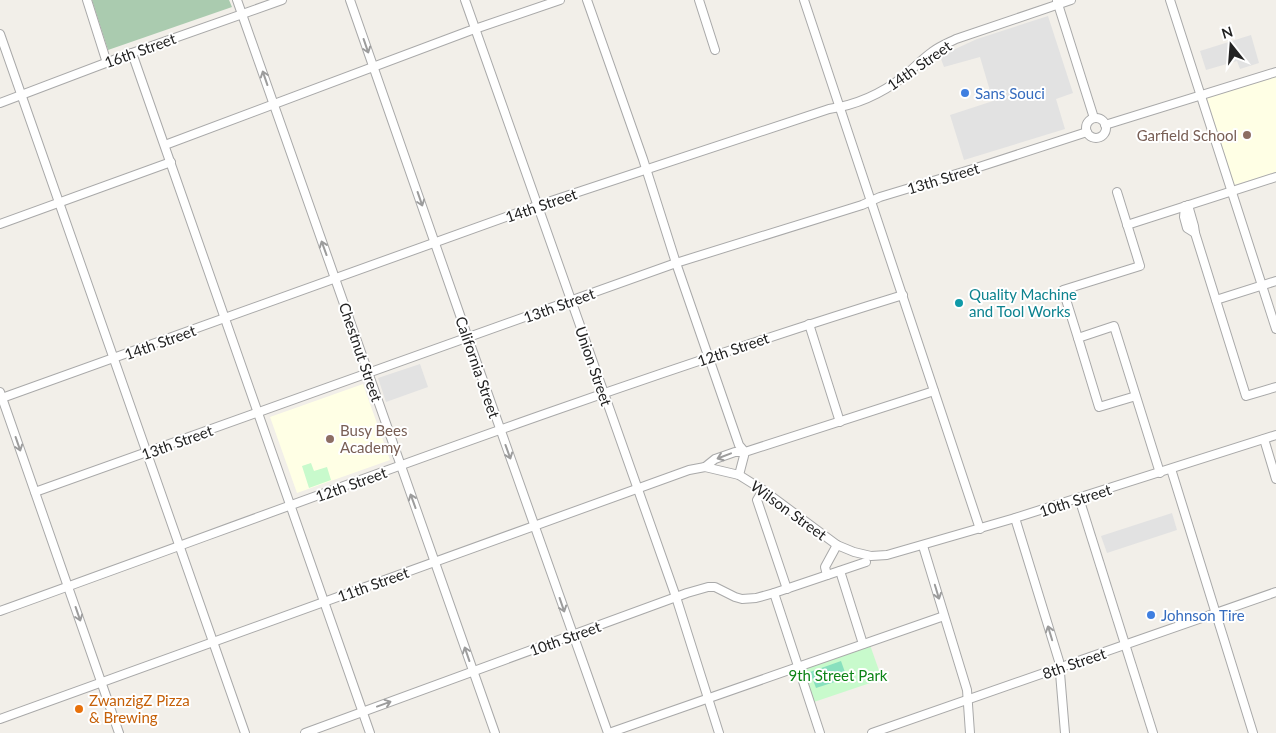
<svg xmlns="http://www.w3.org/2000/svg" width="1276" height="733" font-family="Lato,sans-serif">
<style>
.education{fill:#ffffe5}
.cemetery{fill:#aacbaf}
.park{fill:#c8facc}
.pitch{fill:#88e0be}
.parking{fill:#e2e2e2}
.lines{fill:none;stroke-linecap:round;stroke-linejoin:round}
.minor-casing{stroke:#a9a9a9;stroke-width:10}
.minor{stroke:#fff;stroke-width:8}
.oneway{stroke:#9c9c9c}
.shop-dot{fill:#3f7fe0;stroke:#fff;stroke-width:2}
.education-dot{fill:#8d6e63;stroke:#fff;stroke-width:2}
.culture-dot{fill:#0f9aa8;stroke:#fff;stroke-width:2}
.food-dot{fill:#e8710a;stroke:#fff;stroke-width:2}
.labels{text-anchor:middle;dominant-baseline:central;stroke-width:4;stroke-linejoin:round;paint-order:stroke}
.street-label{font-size:15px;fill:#222;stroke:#fff}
.shop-label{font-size:15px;fill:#366cbe;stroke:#fff;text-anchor:start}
.education-label{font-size:15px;fill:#785e54;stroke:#fff;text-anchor:end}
.culture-label{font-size:15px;fill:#0d838f;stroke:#fff;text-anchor:start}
.park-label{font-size:15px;fill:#0c8416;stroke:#fff}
.food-label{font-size:15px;fill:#c56008;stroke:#fff;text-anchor:start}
</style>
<rect width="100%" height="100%" fill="#f2efe9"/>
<!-- education -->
<g class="education">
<polygon points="1276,77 1276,172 1234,185 1207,98"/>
<polygon points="363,384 390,460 297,493 270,417"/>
</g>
<!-- cemetery -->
<polygon class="cemetery" points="92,0 229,0 232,7 108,50"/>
<!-- park -->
<g class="park">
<polygon points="311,463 314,471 327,467 331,480 309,488 302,466"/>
<polygon points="870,645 882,679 814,702 803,668"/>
</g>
<!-- pitch -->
<polygon class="pitch" points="841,661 847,678 816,688 810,672"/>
<!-- parking -->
<g class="parking">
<polygon points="1048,16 1073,93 1056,99 1065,129 964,160 950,115 993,101 980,57 944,67 940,56 977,39"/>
<polygon points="1251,35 1259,63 1240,69 1237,61 1206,70 1200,51"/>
<polygon points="420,364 428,387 386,402 378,378"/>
<polygon points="1172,513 1177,530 1107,553 1101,536"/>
</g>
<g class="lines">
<defs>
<g id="minor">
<polyline points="87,0 107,63"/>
<polyline points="237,0 495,733"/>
<polyline points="350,0 468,338 608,733"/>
<polyline points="465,0 676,597 719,733"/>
<polyline points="587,0 643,159 676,263 739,445 745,452"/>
<polyline points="699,0 715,50"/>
<polyline points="804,0 980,529"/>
<polyline points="1170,0 1276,329"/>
<polyline points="1057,1 1094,118"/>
<polyline points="0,34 245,733"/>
<polyline points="132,53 370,733"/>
<polyline points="0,103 132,53 282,0"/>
<circle cx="1096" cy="128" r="10"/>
<polyline points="1105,125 1276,72"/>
<polyline points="165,145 469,31 560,0"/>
<polyline points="1185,206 1184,217 1187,228 1195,233 1194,226 1188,205"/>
<polyline points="0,224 171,162"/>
<polyline points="1127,225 1276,177"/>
<polyline points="1195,233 1246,396 1276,387"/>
<polyline points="1216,300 1276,281"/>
<polyline points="809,324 840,422"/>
<polyline points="1078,338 1063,290 1140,266 1117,192"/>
<polyline points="0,392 119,733"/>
<polyline points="1136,396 1099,407 1078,338 1114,326 1160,473"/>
<path d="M 2,398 L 542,204 L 829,109 C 856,105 881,94 903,77 C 913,69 922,59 932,52 C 940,46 948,43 956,39 L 1071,0"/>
<polyline points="1264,439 1276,479"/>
<polyline points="705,467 739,475 763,490 837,545 854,552 871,556 887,555 1015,518 1276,435"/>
<polyline points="1171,469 1253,733"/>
<polyline points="739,475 745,452 934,391"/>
<polyline points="763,490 757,500 787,589"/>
<polyline points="35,492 676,263 862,205 880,197 976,168 1087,132"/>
<polyline points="1079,498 1153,733"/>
<polyline points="1015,518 1059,661 1065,733"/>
<polyline points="923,546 967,690 970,733"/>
<polyline points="840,571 863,644"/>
<polyline points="827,575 825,567 837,545"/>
<polyline points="774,593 820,733"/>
<path d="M 0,611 C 300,503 598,389 903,295"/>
<polyline points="0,719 689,470 705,467 715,459 735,452 745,452"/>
<polyline points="305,733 687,593 708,587 715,587 735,597 742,599 756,598 774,593 866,562"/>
<polyline points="609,733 944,616"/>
<polyline points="872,733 1276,592"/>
</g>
</defs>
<!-- minor casing -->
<use href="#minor" class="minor-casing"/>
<!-- minor -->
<use href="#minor" class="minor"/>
</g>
<!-- one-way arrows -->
<defs><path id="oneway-shaft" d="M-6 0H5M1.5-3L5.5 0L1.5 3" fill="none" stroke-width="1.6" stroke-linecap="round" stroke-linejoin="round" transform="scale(1.25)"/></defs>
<g class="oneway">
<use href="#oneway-shaft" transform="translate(366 46) rotate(71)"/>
<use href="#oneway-shaft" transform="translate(265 78) rotate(-109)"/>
<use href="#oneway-shaft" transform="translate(420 199) rotate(71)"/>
<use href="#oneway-shaft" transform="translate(324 248) rotate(-110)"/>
<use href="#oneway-shaft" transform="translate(18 444) rotate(71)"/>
<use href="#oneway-shaft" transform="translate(508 452) rotate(70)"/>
<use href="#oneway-shaft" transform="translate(724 456) rotate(159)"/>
<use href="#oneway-shaft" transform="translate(413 501) rotate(-110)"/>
<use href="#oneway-shaft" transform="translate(937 592) rotate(73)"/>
<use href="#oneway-shaft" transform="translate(562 605) rotate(71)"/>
<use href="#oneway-shaft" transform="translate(78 614) rotate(71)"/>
<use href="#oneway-shaft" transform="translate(1050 633) rotate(-107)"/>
<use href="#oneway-shaft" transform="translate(467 654) rotate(-109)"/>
<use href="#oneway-shaft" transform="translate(384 704) rotate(-20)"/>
</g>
<!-- markers -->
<g class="shop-dot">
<circle cx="965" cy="93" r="5"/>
<circle cx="1151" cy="615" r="5"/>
</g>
<g class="education-dot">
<circle cx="1247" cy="135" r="5"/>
<circle cx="330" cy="439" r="5"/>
</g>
<circle class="culture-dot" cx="959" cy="303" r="5"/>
<circle class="food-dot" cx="79" cy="709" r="5"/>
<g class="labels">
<!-- street labels -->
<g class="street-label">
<text transform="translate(140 50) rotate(-20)">16th Street</text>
<text transform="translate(919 65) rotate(-35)">14th Street</text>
<text transform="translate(943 178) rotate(-17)">13th Street</text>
<text transform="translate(541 205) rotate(-19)">14th Street</text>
<text transform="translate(559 305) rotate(-20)">13th Street</text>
<text transform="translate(160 342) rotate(-20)">14th Street</text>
<text transform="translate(733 349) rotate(-19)">12th Street</text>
<text transform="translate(361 352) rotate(71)">Chestnut Street</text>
<text transform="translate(594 366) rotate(71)">Union Street</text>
<text transform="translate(478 367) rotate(71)">California Street</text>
<text transform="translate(177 442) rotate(-20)">13th Street</text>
<text transform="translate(351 484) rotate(-20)">12th Street</text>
<text transform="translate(1075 500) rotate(-18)">10th Street</text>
<text transform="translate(789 510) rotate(36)">Wilson Street</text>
<text transform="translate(373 584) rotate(-20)">11th Street</text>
<text transform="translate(565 638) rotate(-20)">10th Street</text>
<text transform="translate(1074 663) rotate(-19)">8th Street</text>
</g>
<!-- shop labels -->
<g class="shop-label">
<text x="975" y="93">Sans Souci</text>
<text x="1161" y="615">Johnson Tire</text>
</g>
<!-- education labels -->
<g class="education-label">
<text x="1237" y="135">Garfield School</text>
<text x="340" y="430" text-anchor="start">Busy Bees<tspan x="340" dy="17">Academy</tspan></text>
</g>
<!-- culture labels -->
<g class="culture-label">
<text x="969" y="294">Quality Machine<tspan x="969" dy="17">and Tool Works</tspan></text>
</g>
<!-- park labels -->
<g class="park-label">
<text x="838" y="675">9th Street Park</text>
</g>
<!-- food labels -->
<g class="food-label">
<text x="89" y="700">ZwanzigZ Pizza<tspan x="89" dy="17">&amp; Brewing</tspan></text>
</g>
</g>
<!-- north arrow -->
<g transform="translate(1231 45) rotate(343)" stroke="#ffffff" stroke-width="4" paint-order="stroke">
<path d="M0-4L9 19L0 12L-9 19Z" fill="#222222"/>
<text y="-8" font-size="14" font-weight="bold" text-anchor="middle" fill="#222222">N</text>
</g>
</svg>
